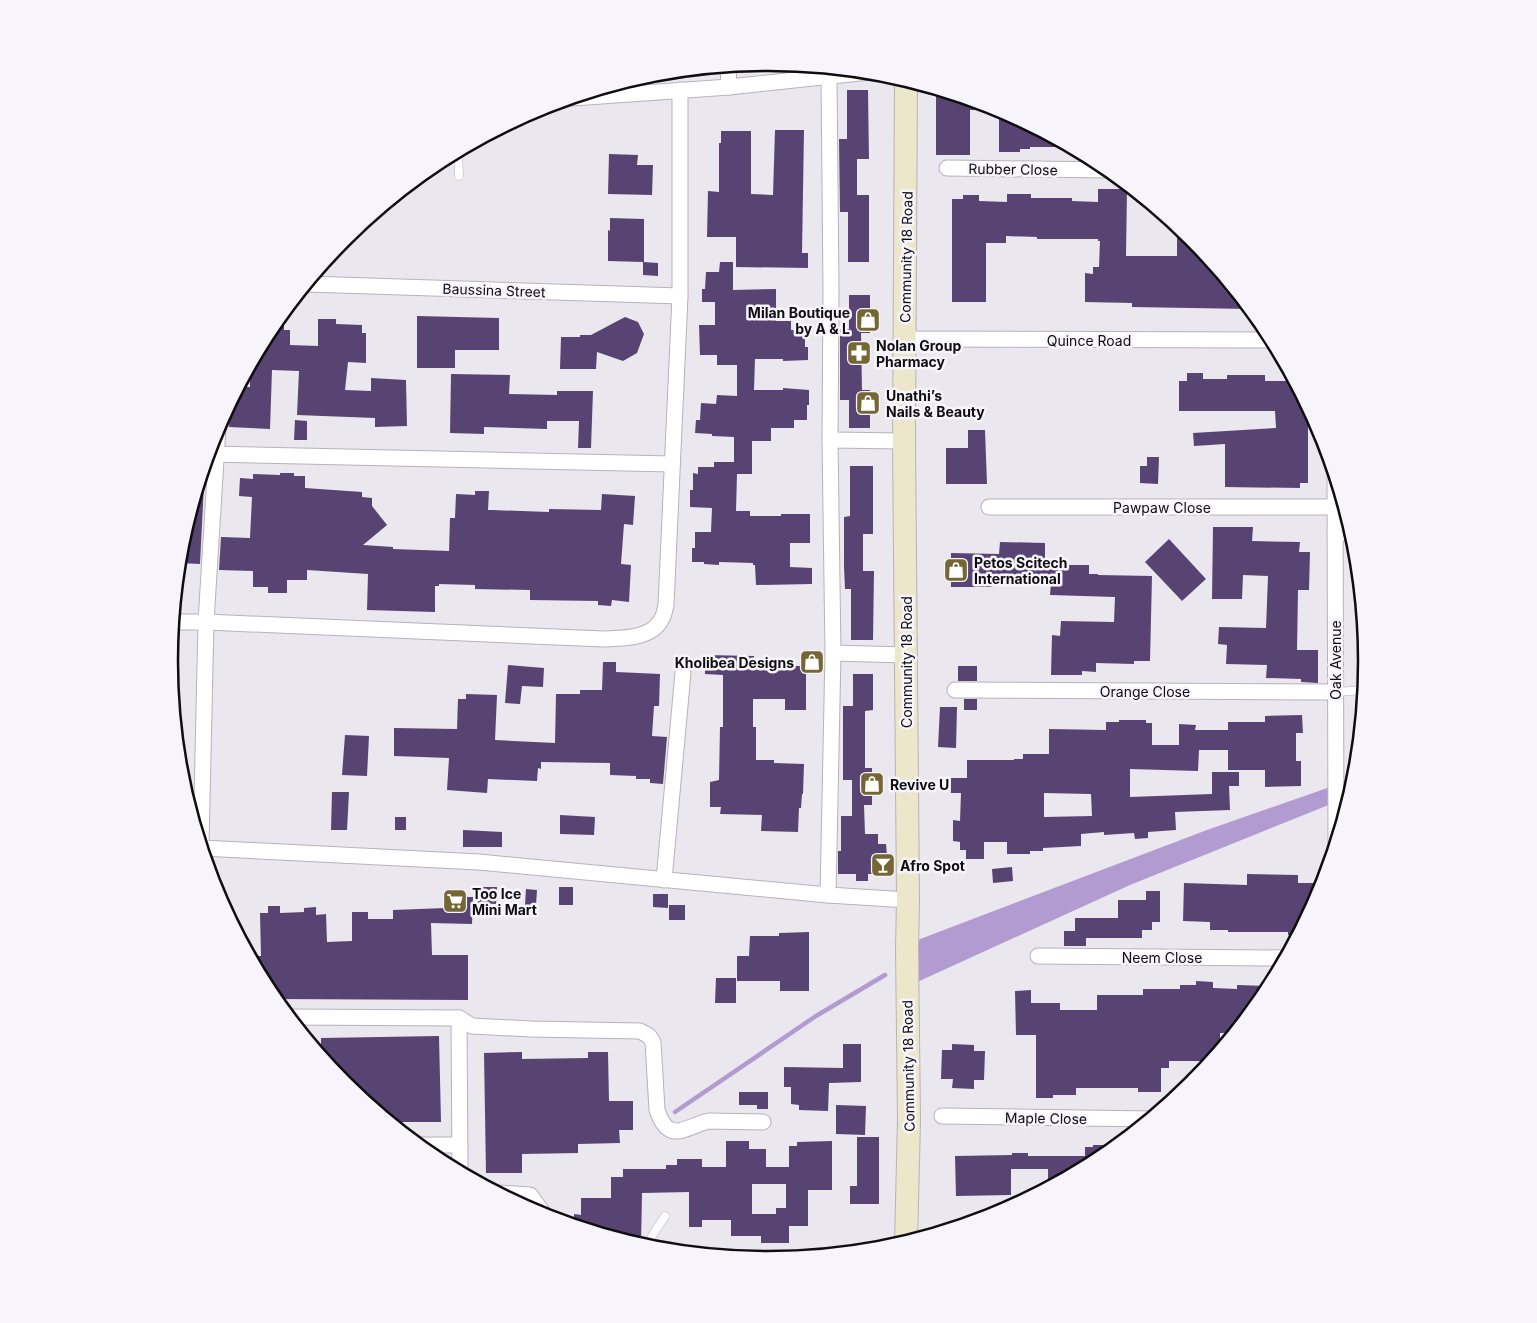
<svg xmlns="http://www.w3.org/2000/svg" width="1537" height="1323" font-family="Inter,sans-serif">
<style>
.water{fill:#b29bd1}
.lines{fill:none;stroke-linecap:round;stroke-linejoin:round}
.stream{stroke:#b29bd1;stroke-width:4.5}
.building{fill:#584473;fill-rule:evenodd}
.lane-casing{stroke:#b6b3ba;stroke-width:9}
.street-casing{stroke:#b6b3ba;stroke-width:17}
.secondary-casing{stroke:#b6b3ba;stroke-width:24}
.lane{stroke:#fff;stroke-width:8}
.street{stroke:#fff;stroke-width:15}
.secondary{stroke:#ece6ca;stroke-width:22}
.labels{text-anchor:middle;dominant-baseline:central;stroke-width:5;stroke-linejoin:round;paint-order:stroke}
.street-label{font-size:14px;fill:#0e0d10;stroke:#f7f4fc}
.poi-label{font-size:14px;font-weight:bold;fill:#0e0d10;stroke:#f7f4fc;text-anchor:start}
.rim{fill:none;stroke:#0e0d10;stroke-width:2.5}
</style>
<rect width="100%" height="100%" fill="#eae7ee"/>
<!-- water -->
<polygon class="water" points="1356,778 1351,796 1130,885 915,983 915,941 1207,830"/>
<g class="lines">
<!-- stream -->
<polyline class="stream" points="675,1112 816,1016 885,975"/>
</g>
<!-- building -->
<g class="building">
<polygon points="847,90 868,90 869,159 857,159 857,195 869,195 869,262 848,262 848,212 840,212 839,139 847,139"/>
<polygon points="936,93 947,93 994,107 993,110 970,110 970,155 936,155"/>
<polygon points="999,114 1008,114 1071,147 1030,147 1030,149 1020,149 1020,152 999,152"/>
<polygon points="775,130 804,130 802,253 808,253 808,268 736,267 736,237 707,237 708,191 719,192 719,143 721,143 721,131 751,131 751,194 773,195"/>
<polygon points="609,154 638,155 637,165 653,165 652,195 608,194"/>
<polygon points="1098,189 1127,189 1126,256 1177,256 1177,226 1192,238 1250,309 1132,307 1132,303 1085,302 1085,273 1093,274 1093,267 1099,267 1100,241 1098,241 1098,239 1037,239 1037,237 1006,236 1006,243 986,243 986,302 952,302 952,199 963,199 963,195 979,195 979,201 1007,202 1007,194 1031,194 1031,198 1072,198 1072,201 1098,202"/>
<polygon points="610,218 644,219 644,262 658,263 658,276 643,275 643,262 608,261 608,230 610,231"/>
<polygon points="720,262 733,262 733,290 776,289 776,321 791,321 791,330 805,330 805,347 808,347 808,360 783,361 783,359 755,359 754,390 783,390 783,388 809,390 809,405 807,405 807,420 794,420 794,428 771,428 771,441 752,441 752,474 737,474 736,511 750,511 750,516 781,516 781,514 810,514 810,543 790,543 790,567 812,568 812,584 756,585 755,565 753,565 753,563 719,562 719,565 704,564 704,562 692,562 692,548 695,548 695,532 711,532 712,508 690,507 690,490 693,490 693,473 698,474 698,467 714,467 714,462 734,462 734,437 712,436 712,434 695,433 696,420 700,420 701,403 716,404 717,395 737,396 737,365 717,365 717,355 700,355 699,325 715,325 715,302 702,302 702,289 705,289 706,272 719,272"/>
<polygon points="849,295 870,295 870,333 861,333 862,390 870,390 870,428 849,428 849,400 840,400 840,329 849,329"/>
<polygon points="284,312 284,330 290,330 290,345 318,346 318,319 336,319 336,324 362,325 362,333 366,333 366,363 348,362 345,390 371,391 371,378 406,380 407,426 375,427 375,418 297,415 299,371 272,370 270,429 229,427 230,405 239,387 250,387 250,367 271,328"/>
<polygon points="417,316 499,318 499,350 455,350 455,368 417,368"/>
<polygon points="625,317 638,322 644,334 637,353 623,361 597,352 596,369 560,369 561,337 580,337 580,335 591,335"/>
<polygon points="1187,373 1203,373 1203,379 1227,379 1227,375 1265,375 1265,381 1294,381 1311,412 1311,425 1308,425 1308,483 1300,483 1300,488 1225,487 1225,444 1194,446 1193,433 1276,428 1275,411 1179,411 1179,381 1187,381"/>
<polygon points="451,374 510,375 509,394 557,395 557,391 593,391 591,448 578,448 579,421 547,421 547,429 484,427 484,434 450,433"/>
<polygon points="295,420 307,421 307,440 294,440"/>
<polygon points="968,430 985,430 987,484 946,484 946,448 968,448"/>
<polygon points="1147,457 1159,457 1158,484 1140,483 1140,466 1147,466"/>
<polygon points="850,466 873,466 873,534 863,534 863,571 874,571 873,640 851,640 851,589 845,589 844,567 844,517 850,516"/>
<polygon points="280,473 294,473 294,476 305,476 305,488 362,492 362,497 372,498 372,506 387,525 363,545 393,547 393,549 449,551 450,518 455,518 456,494 475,495 475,491 489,491 488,510 492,510 549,512 549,509 601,510 602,494 635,496 633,525 624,524 621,564 631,565 629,602 612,600 611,606 598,605 598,601 530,600 530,590 475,589 475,585 439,584 439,586 435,586 435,612 367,610 368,574 307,570 307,580 287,580 287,593 268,593 268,587 253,587 253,571 219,570 221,537 250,538 252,497 239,496 240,478 253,479 253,474 280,475"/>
<polygon points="199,484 204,485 200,564 179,563 181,544"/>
<polygon points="1213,527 1253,527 1252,541 1300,542 1299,552 1310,552 1309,590 1298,590 1297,650 1318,650 1318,683 1301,682 1301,679 1266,678 1267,665 1226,664 1227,645 1218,644 1219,627 1266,628 1268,576 1243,575 1242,599 1212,599"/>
<polygon points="1169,539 1206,579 1182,601 1145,562"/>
<polygon points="1000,542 1045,543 1045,565 1089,565 1089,574 1098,574 1098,575 1152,576 1150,661 1134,661 1134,664 1096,663 1096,672 1082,671 1082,675 1051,675 1052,635 1060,636 1061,621 1114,622 1115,597 1050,595 1051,582 993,580 992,587 951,587 951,553 999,554"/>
<polygon points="705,655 754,656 754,666 806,666 806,710 785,710 785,699 753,699 753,727 756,727 756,760 774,760 774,763 804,764 803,794 802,794 801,808 799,808 798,832 761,831 762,815 720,814 721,807 710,807 710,782 719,780 720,727 723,727 723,675 705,674"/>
<polygon points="603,662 616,662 616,672 660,674 659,706 654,706 652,736 667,737 663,784 650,783 650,779 636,779 636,776 610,775 610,763 541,762 541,769 538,768 537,781 488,779 487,793 447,790 449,758 394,756 394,728 457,729 458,699 466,699 466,694 497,695 495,740 555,743 556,694 580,694 580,690 602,690"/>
<polygon points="508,665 544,668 543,687 522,686 520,704 505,703"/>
<rect x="958" y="666" width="19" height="15"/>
<polygon points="853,674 873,674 873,710 865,711 865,768 872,768 872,805 864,805 865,834 878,834 878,844 886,844 887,856 883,856 884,874 868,874 868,881 856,881 856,874 838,874 838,851 841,851 841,816 852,816 852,780 843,780 843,706 853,706"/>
<rect x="964" y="699" width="13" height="11"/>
<polygon points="940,707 957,707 956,748 938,747"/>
<path d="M 1302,715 L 1303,733 L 1296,733 L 1296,761 L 1301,761 L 1301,786 L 1265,787 L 1265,770 L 1228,770 L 1228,750 L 1199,750 L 1198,771 L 1130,769 L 1130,797 L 1212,794 L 1212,772 L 1239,772 L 1239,786 L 1229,786 L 1230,810 L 1175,812 L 1176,830 L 1148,832 L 1148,838 L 1135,839 L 1134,833 L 1104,835 L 1104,832 L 1081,834 L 1081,846 L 1043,848 L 1043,851 L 1030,851 L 1030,854 L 1007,854 L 1007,842 L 984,842 L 984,859 L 966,859 L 966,850 L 960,850 L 960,842 L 953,841 L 953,820 L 960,821 L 961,793 L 951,793 L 951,778 L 967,778 L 967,760 L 1014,760 L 1014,759 L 1023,759 L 1023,754 L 1049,754 L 1049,729 L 1106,730 L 1106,722 L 1119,722 L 1119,720 L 1146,720 L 1146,723 L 1152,723 L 1152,745 L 1179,745 L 1179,724 L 1196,725 L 1195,730 L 1228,730 L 1228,722 L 1265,722 L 1265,716 ZM 1044,793 L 1091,794 L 1092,816 L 1044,817 Z"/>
<polygon points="345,735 369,736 367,776 342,775"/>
<polygon points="332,792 349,792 347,830 331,830"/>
<polygon points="560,815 595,817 594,835 560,834"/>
<rect x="395" y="817" width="11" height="13"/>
<polygon points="463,830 502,832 502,847 463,847"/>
<polygon points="1012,867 1013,881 993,883 992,869"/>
<polygon points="1247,874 1298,875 1298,883 1314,883 1314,905 1298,935 1288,935 1288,932 1228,932 1228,930 1210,930 1210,922 1183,921 1184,883 1247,885"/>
<polygon points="478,887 497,887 496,904 478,903"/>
<rect x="559" y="887" width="14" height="18"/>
<polygon points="526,889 537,890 536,905 525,905"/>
<polygon points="1146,891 1160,891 1160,922 1152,922 1152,930 1142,930 1142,938 1086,938 1086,946 1064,946 1064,931 1075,931 1075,918 1118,918 1118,900 1146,900"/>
<polygon points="653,894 668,894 668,908 653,907"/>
<polygon points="447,897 473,897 472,924 431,923 432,955 468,955 468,1000 274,999 250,956 261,956 260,913 268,913 268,906 280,906 280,913 304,912 304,908 316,907 316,915 326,914 327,942 352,941 352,912 368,912 368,919 393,919 393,910 446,908"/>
<rect x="669" y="905" width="16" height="15"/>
<polygon points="809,932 809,991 780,991 780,981 737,981 737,956 749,956 750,936 779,936 779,933"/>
<polygon points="716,978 736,978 736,1003 715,1003"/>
<polygon points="1196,981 1213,982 1213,988 1237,989 1237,985 1266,986 1266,995 1234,1033 1220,1033 1220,1051 1212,1061 1169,1061 1169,1068 1161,1068 1161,1092 1138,1092 1138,1088 1076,1088 1076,1095 1053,1095 1053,1098 1036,1098 1036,1035 1016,1035 1015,991 1031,990 1031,1003 1060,1003 1060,1010 1097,1010 1097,995 1143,995 1143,989 1180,989 1180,985 1196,985"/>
<polygon points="439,1036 441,1122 390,1122 345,1085 321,1055 321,1038"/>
<polygon points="843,1044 861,1044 861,1082 829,1083 828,1111 799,1110 799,1105 791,1104 791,1087 784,1087 784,1067 843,1068"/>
<polygon points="952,1044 974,1045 974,1051 985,1051 984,1080 974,1080 974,1089 952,1088 953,1079 941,1079 942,1050 952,1050"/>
<polygon points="522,1052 522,1059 588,1058 588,1052 608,1052 609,1101 633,1101 633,1130 619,1130 620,1143 578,1144 578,1153 522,1154 522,1173 486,1173 484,1053"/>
<polygon points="739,1092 768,1092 768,1109 757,1109 757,1105 739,1105"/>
<polygon points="836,1105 866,1106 865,1135 836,1134"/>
<polygon points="857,1137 879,1137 879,1204 850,1204 850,1186 857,1186"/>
<path d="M 726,1141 L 749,1141 L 749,1149 L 766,1149 L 766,1167 L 789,1167 L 789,1146 L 797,1146 L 797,1142 L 832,1141 L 832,1190 L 808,1190 L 808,1226 L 789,1226 L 789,1243 L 761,1243 L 761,1236 L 731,1236 L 731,1220 L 702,1220 L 702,1227 L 689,1227 L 689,1192 L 642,1193 L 641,1246 L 574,1226 L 574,1214 L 581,1215 L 581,1198 L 611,1198 L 611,1177 L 623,1177 L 623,1169 L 666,1169 L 666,1165 L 677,1165 L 677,1159 L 702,1159 L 702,1167 L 726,1167 ZM 752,1184 L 786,1184 L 786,1208 L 776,1208 L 776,1214 L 752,1214 Z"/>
<polygon points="1093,1145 1119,1145 1101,1160 1048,1188 1048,1169 1011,1169 1011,1195 956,1196 955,1156 1012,1155 1012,1153 1028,1153 1028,1156 1085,1156 1085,1147 1093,1147"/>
</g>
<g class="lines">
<defs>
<g id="lane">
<polyline points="458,151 459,176"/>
<polyline points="1335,692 1365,690"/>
<polyline points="648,1248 652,1236 665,1216"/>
</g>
<g id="street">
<polyline points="728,66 729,87"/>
<polyline points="573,98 729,87 869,72"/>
<polyline points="947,168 1109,170"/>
<polyline points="307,284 680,296"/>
<polyline points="905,339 1273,340"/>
<polyline points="830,440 904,441"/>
<polyline points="209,454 672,464"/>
<polyline points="1335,474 1336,845"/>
<polyline points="989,507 1334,507"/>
<polyline points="1335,533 1352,533"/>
<path d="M 173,622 L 206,622 L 604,639 C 622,638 651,639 661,620 C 664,616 665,610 666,605 L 680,296 L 680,90"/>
<polyline points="833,653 905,655"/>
<polyline points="955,690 1335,692"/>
<polyline points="201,845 206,622 218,427"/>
<polyline points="202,848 479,862 828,895 908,900"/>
<polyline points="664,880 683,673"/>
<polyline points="828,895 833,653 830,440 831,290 829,78"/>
<polyline points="1038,956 1286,958"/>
<path d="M 289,1017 L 459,1018 L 472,1026 L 531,1029 L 640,1031 L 649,1036 L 653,1042 L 657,1110 C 669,1146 686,1126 709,1121 L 763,1122"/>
<polyline points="459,1018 460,1172"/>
<polyline points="942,1116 1151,1119"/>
<polyline points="418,1145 460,1145"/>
<polyline points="499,1193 530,1195 546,1217"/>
</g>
<polyline id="secondary" points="906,1243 909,1120 907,949 908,900 904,441 906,80"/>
</defs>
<!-- lane casing -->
<use href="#lane" class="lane-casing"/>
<!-- street casing -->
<use href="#street" class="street-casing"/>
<!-- secondary casing -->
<use href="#secondary" class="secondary-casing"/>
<!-- lane -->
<use href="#lane" class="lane"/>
<!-- street -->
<use href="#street" class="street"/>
<!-- secondary -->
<use href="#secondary" class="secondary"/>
</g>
<!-- icons -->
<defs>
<symbol id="shop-square" viewBox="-11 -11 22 22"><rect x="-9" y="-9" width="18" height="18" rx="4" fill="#746734" stroke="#f7f4fc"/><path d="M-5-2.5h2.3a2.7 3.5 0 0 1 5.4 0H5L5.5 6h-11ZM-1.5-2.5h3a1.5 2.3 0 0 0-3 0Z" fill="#fff"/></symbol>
<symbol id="pharmacy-square" viewBox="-11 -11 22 22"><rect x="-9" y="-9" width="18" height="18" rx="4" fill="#746734" stroke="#f7f4fc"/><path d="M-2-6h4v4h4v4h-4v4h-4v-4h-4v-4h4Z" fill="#fff"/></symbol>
<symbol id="bar-square" viewBox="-11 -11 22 22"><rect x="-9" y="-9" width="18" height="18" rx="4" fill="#746734" stroke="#f7f4fc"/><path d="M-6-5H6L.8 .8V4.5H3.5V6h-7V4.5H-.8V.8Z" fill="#fff"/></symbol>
<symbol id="supermarket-square" viewBox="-11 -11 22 22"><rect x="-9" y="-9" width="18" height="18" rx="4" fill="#746734" stroke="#f7f4fc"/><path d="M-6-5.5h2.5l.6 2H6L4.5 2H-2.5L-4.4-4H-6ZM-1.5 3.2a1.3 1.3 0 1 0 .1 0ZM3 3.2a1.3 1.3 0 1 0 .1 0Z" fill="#fff"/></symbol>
</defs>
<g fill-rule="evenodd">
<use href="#shop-square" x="854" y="306" width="28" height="28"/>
<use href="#pharmacy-square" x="845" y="339" width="28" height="28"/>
<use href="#shop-square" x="854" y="389" width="28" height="28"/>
<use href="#shop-square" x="942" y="556" width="28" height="28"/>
<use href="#shop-square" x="798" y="648" width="28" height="28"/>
<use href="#shop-square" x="858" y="770" width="28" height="28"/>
<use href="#bar-square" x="869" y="851" width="28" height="28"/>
<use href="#supermarket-square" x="441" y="887" width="28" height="28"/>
</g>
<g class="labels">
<!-- street labels -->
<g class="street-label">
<text transform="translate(1013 169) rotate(1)">Rubber Close</text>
<text transform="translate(906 257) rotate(-89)">Community 18 Road</text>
<text transform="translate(494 290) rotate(2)">Baussina Street</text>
<text x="1089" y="340">Quince Road</text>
<text x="1162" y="507">Pawpaw Close</text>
<text transform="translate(1335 660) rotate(-90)">Oak Avenue</text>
<text transform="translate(906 662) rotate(-90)">Community 18 Road</text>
<text x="1145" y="691">Orange Close</text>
<text x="1162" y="957">Neem Close</text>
<text transform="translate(908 1066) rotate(-91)">Community 18 Road</text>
<text transform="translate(1046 1118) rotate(1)">Maple Close</text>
</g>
<!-- poi labels -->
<g class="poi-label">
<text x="850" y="312" text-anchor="end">Milan Boutique<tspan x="850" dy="16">by A &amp; L</tspan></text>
<text x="876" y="345">Nolan Group<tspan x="876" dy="16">Pharmacy</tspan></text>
<text x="886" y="395">Unathi’s<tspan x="886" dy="16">Nails &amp; Beauty</tspan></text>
<text x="974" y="562">Petos Scitech<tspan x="974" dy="16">International</tspan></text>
<text x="794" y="662" text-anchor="end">Kholibea Designs</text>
<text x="890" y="784">Revive U</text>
<text x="900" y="865">Afro Spot</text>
<text x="472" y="893">Too Ice<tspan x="472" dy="16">Mini Mart</tspan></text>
</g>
</g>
<!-- crop -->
<path d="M0 0H1537V1323H0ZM178 661a590 590 0 1 1 1180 0a590 590 0 1 1-1180 0Z" fill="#f7f4fc" fill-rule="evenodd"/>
<path class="rim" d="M178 661a590 590 0 1 1 1180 0a590 590 0 1 1-1180 0Z"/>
</svg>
